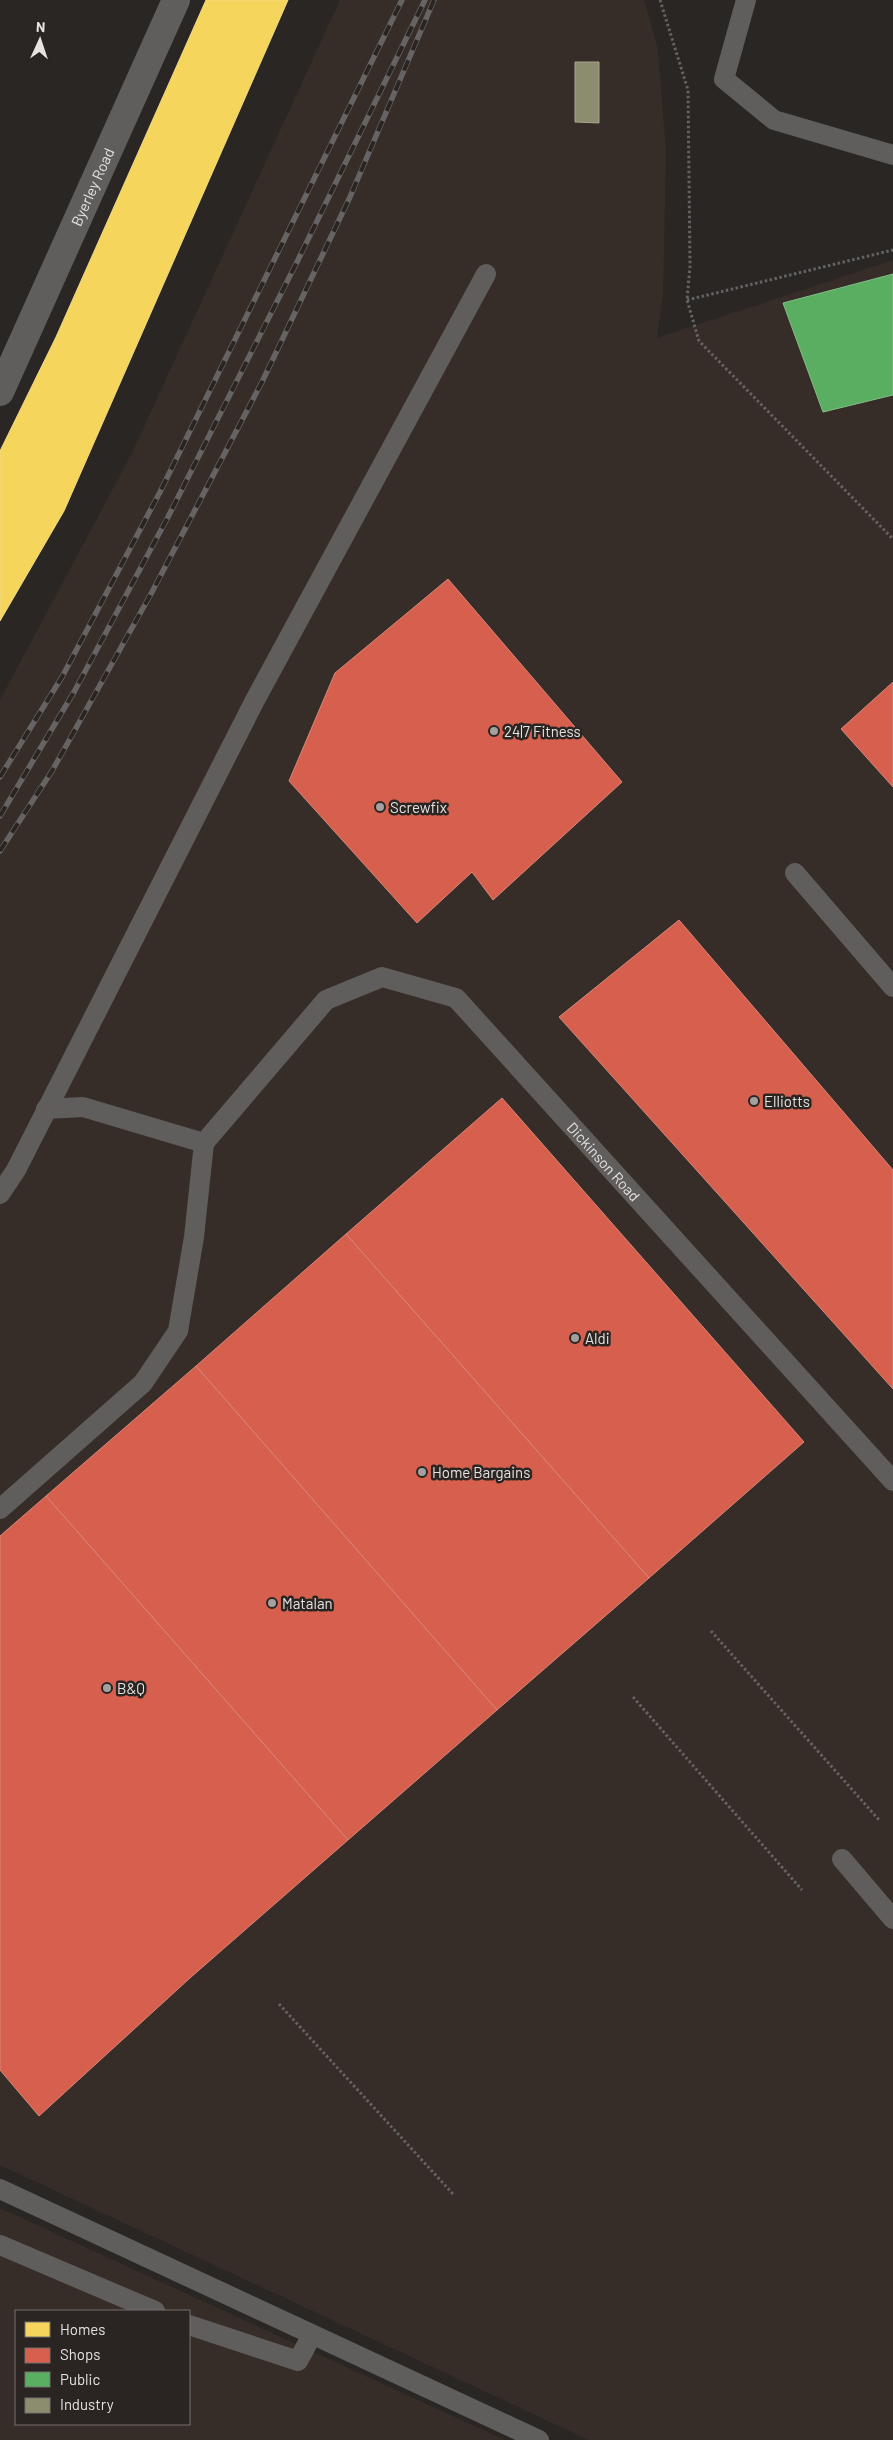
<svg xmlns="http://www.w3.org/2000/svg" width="893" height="2440" font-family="Barlow,sans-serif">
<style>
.built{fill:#372d28;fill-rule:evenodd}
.homes{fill:#f6d55c;stroke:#f1d984}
.shops{fill:#d6604d;stroke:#da8779}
.public{fill:#5aae61;stroke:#84be87}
.industry{fill:#8c8c6e;stroke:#a7a690}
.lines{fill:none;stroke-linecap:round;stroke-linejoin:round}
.path{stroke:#646363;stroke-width:3;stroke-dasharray:2.5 2.5;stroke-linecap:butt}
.lane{stroke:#605e5d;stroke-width:20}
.street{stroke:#605e5d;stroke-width:28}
.rail-casing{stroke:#656363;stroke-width:5.5}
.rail{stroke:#2a2523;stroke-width:4;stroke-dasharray:11;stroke-linecap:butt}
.poi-dot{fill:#a3a09e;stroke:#2a2523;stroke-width:2}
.labels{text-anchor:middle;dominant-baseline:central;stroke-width:5;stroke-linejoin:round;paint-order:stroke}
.street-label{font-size:15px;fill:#e5e2e0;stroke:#2a2523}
.poi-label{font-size:15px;fill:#e5e2e0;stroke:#2a2523;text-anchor:start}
</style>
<rect width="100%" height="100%" fill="#292624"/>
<!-- built -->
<g class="built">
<polygon points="340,0 644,0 658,50 666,152 663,296 657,338 893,260 893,2440 589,2440 0,2165 0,700 132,453"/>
<path d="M 0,2208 L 505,2440 L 0,2440 ZM 16,2311 L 189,2311 L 189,2424 L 16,2424 Z"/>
</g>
<!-- homes -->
<polygon class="homes" points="206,0 288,0 64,511 0,621 0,451 56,337"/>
<!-- shops -->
<g class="shops">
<polygon points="448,579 622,782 493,900 472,872 417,923 289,781 335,673"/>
<polygon points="893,682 893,787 841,729"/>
<polygon points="679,920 893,1170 893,1389 559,1017"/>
<polygon points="502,1098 804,1442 649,1578 346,1234"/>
<polygon points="346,1234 649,1578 497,1710 196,1366"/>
<polygon points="196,1366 497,1710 348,1840 46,1496"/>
<polygon points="46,1496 348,1840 190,1978 39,2116 0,2070 0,1536"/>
</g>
<!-- public -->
<polygon class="public" points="893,274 893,395 823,412 783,303"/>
<!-- industry -->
<polygon class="industry" points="575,62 599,62 599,123 575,122"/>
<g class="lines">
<!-- path -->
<g class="path">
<polyline points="660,0 688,90 690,266 687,300 699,341 893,539"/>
<polyline points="687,300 893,250"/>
<polyline points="711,1631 880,1821"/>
<polyline points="633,1697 802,1890"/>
<polyline points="279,2004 453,2194"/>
</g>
<!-- lane -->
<g class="lane">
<polyline points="746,0 724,79 774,120 893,155"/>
<polyline points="795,873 893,987"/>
<polyline points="46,1109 83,1107 204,1143"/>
<polyline points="0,1194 16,1170 254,702 486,274"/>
<path id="s1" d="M 0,1509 L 143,1383 L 178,1331 L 194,1237 L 204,1143 L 326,1000 L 382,977 L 456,998 L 893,1481"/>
<polyline points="842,1859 893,1919"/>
<polyline points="0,2189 539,2440"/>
<polyline points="0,2245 155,2311"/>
<polyline points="189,2325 298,2361 312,2335"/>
</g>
<!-- street -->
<path class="street" id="s2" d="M 0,392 L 176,0"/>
<defs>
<g id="rail">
<polyline points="0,777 62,677 160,492 402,0"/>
<polyline points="0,816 74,692 168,517 298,260 425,0"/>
<polyline points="0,851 52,771 152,592 262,382 350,197 434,0"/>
</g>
</defs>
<!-- rail casing -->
<use href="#rail" class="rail-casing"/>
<!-- rail -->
<use href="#rail" class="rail"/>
</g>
<!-- markers -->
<g class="poi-dot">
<circle cx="494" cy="731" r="5"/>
<circle cx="380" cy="807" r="5"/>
<circle cx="754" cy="1101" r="5"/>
<circle cx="575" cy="1338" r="5"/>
<circle cx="422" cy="1472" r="5"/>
<circle cx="272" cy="1603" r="5"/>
<circle cx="107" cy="1688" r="5"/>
</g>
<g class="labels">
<!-- street labels -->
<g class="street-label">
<text stroke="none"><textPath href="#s2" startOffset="225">Byerley Road</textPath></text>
<text stroke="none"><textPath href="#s1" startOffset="989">Dickinson Road</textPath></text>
</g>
<!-- poi labels -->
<g class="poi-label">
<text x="504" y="731">24|7 Fitness</text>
<text x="390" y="807">Screwfix</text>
<text x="764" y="1101">Elliotts</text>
<text x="585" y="1338">Aldi</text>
<text x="432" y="1472">Home Bargains</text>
<text x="282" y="1603">Matalan</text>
<text x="117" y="1688">B&amp;Q</text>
</g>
</g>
<!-- legend -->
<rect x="15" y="2310" width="175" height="115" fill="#2a2523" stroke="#75716f"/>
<rect x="25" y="2322" width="25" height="15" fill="#f6d55c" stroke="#75716f"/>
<text x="60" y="2335" font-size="15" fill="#e5e2e0">Homes</text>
<rect x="25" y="2348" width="25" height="15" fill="#d6604d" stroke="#75716f"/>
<text x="60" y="2360" font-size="15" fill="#e5e2e0">Shops</text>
<rect x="25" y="2372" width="25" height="15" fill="#5aae61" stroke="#75716f"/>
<text x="60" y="2385" font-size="15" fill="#e5e2e0">Public</text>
<rect x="25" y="2398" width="25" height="15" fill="#8c8c6e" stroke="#75716f"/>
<text x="60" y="2410" font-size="15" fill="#e5e2e0">Industry</text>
<!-- north arrow -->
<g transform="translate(40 40) rotate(3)" stroke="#2a2523" stroke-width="4" paint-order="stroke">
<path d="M0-4L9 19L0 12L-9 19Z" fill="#e5e2e0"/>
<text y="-8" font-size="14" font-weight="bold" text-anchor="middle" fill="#e5e2e0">N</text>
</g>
</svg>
